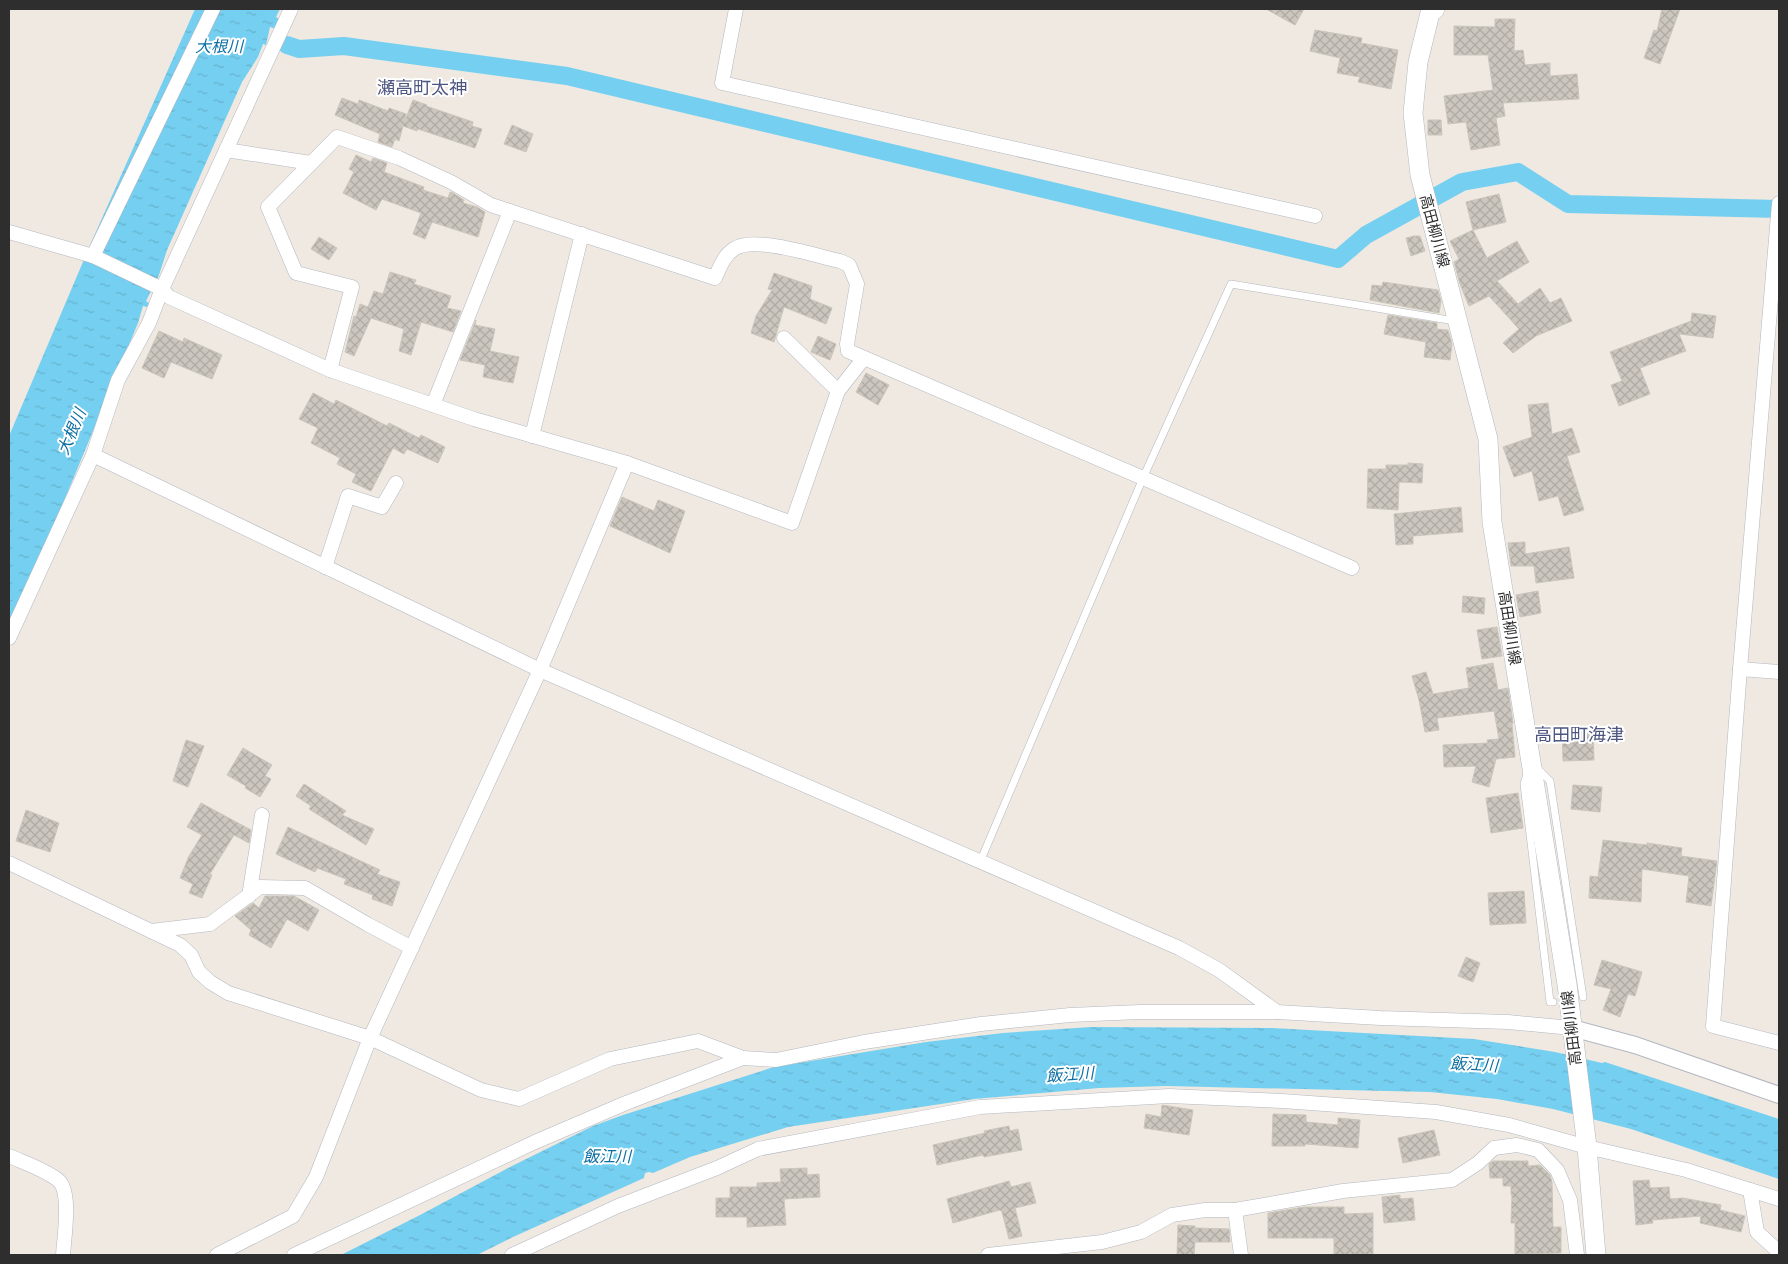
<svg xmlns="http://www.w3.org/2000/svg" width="1788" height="1264" font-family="'Alegreya Sans','Noto Sans JP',sans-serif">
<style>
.water{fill:url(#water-ripples)}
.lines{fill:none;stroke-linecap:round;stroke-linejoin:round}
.canal{stroke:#75cff0;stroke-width:18}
.building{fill:url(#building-cross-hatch);stroke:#cbc5ba}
.service-casing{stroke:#b4b7c1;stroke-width:8}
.minor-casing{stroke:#b4b7c1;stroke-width:15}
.tertiary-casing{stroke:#b4b7c1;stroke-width:18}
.secondary-casing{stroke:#b4b7c1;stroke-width:20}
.service{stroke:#fff;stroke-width:7}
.minor{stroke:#fff;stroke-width:14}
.tertiary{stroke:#fff;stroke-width:16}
.secondary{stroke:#fff;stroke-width:19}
.labels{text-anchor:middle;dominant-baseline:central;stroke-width:4;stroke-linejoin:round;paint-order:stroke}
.street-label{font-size:15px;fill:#2e2e2e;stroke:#fff}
.water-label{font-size:16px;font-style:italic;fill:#0d6fa3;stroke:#fff}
.quarter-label{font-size:18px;fill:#4d5680;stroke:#fff}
</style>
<defs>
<pattern id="water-ripples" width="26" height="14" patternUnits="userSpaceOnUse" patternTransform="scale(1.25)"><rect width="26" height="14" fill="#75cff0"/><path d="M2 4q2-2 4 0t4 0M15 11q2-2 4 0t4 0" fill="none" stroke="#66b2ce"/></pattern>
<pattern id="building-cross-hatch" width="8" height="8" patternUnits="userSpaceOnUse" patternTransform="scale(1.25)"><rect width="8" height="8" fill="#cbc7bf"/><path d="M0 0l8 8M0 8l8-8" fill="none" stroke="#afaba4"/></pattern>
</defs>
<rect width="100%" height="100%" fill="#efe9e1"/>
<!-- water -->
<g class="water">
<polygon points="195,9 280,9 276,17 279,19 276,29 270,27 266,45 263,44 258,57 242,82 167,250 159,275 146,301 149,303 147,307 143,306 138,323 9,633 9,436 91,243"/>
<polygon points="1091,1027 1272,1028 1474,1039 1555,1052 1602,1063 1605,1062 1779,1119 1779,1179 1631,1129 1553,1109 1497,1099 1430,1092 1166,1086 1099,1088 974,1099 788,1127 690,1157 653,1173 649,1172 645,1173 644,1178 513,1237 477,1255 341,1255 422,1214 512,1166 593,1126 623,1115 774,1067 926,1042 1003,1033"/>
</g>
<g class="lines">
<!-- canal -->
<polyline class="canal" points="287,45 299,49 344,46 567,76 1338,259 1366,235 1462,182 1518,172 1568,204 1779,209"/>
</g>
<!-- building -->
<g class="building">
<polygon points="1266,9 1304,9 1295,25"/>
<polygon points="1662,9 1680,9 1660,64 1644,58 1654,30 1657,31"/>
<polygon points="1495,19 1515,19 1514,51 1523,50 1525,65 1550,63 1550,76 1577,74 1579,99 1503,103 1505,116 1496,118 1500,145 1471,150 1466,122 1448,124 1444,96 1493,90 1488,55 1454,55 1454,26 1495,27"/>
<polygon points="1315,30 1362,38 1361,43 1398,50 1391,89 1358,82 1360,77 1337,73 1340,58 1310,51"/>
<polygon points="342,98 358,104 359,100 388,111 389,108 406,114 404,123 413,100 427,105 426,106 473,122 472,126 482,129 475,148 418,129 417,131 403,126 399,141 395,139 392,147 378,142 380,134 335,115"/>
<polygon points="1428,120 1441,120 1442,135 1428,135"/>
<polygon points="512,125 533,134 526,152 504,144"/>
<polygon points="356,155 371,162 373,158 387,163 384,172 424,187 423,190 448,198 450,192 453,193 464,200 463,203 477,207 485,212 478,237 432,222 425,239 413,234 421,213 382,199 376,210 343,193 354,172 349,169"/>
<polygon points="1499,194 1506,222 1473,230 1487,258 1517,241 1529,262 1497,281 1518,304 1540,288 1550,303 1561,298 1572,321 1536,336 1513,353 1503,343 1519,329 1489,296 1469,306 1460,284 1454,262 1459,259 1450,241 1473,230 1466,202"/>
<polygon points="1414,236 1420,236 1425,251 1411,256 1406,238"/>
<polygon points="319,237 337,248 329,260 311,249"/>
<polygon points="390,272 416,280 414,284 451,296 447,308 461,311 453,332 421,322 411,355 399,351 404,329 371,318 354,356 345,352 354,316 356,317 360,304 368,307 374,291 383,294"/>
<polygon points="774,273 812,286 810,299 832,308 826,324 784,307 774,342 751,333 756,316 772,290 768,289"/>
<polygon points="1383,282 1438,290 1441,301 1439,313 1370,300 1372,285 1382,286"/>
<polygon points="1692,313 1716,316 1713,338 1679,334 1686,351 1640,368 1650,394 1619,406 1611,385 1622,381 1610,352 1691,321"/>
<polygon points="1388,315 1437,323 1437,329 1448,330 1452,344 1450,360 1424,357 1426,342 1384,334"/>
<polygon points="476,320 475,325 495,329 490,351 519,357 513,383 483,377 485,365 460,360"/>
<polygon points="159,331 183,342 184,338 222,355 212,379 171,362 164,378 142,368"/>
<polygon points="818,336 836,344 830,360 811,352"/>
<polygon points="866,373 889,385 878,405 856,392"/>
<polygon points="313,393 334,404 336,400 387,426 389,423 419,438 421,435 445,447 438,463 407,449 404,454 393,448 371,491 352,482 356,474 337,464 340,458 311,443 318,428 299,419"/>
<polygon points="1548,403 1552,434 1572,428 1580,452 1567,456 1584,510 1564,516 1558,496 1539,501 1532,471 1514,477 1503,447 1532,437 1528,405"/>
<polygon points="1408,463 1423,464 1422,483 1399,482 1398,510 1367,508 1368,469 1386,469 1386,465 1408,465"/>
<polygon points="622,497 654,511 658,500 685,511 670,553 610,526"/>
<polygon points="1461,507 1463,532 1413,536 1413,544 1396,545 1394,514"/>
<polygon points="1525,542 1525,554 1569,547 1574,578 1536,583 1534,566 1511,566 1508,543"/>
<polygon points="1538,591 1541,613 1520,617 1516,595"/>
<polygon points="1463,596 1485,598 1484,614 1462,612"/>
<polygon points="1497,627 1502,656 1482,659 1477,630"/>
<polygon points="1493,663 1498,690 1508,688 1513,723 1512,724 1515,757 1496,759 1489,787 1472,782 1476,766 1444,767 1443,745 1488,743 1487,740 1499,739 1494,711 1437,718 1439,730 1425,732 1419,700 1412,676 1426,672 1433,694 1469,688 1466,668"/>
<polygon points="1593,727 1594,760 1563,761 1562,728"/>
<polygon points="186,740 204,746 188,787 173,781"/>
<polygon points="243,748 272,765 265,776 271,779 260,797 245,788 246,786 227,775"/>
<polygon points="304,784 346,811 342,815 374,829 366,845 309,809 311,806 296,796"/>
<polygon points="1573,785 1602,787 1600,812 1571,809"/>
<polygon points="1518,793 1523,828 1491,833 1486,798"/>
<polygon points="201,803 251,830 249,843 234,835 210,874 212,875 202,898 189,893 193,884 180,878 189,856 202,835 187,827"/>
<polygon points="26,810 59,823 50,852 16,841"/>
<polygon points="288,827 380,870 377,874 400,882 392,906 372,899 373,895 344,884 346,879 317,868 315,872 276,854"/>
<polygon points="1603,840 1647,845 1647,843 1682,848 1681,856 1717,861 1711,906 1686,902 1689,876 1642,869 1641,902 1589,898 1590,876 1598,877"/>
<polygon points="1524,891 1526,923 1490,925 1488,893"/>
<polygon points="265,896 294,896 319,910 308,931 287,919 271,948 249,935 251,930 235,916 253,903 259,908"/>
<polygon points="1466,957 1480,963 1473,982 1458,976"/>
<polygon points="1602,960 1642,972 1635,996 1628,994 1620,1017 1603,1010 1611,989 1594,985"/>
<polygon points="1162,1105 1193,1110 1189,1135 1144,1128 1146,1114 1161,1117"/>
<polygon points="1273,1114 1306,1115 1306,1122 1338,1125 1338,1118 1360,1120 1358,1148 1305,1144 1305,1146 1272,1146"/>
<polygon points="1009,1126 1010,1131 1018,1129 1022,1150 984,1157 983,1155 937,1165 933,1145 985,1133 984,1131"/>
<polygon points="1434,1130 1440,1155 1403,1163 1398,1138"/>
<polygon points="1493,1161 1528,1161 1528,1166 1540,1165 1550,1175 1552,1182 1553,1227 1561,1227 1561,1253 1515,1254 1515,1223 1511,1223 1512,1195 1511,1195 1511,1186 1503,1186 1503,1178 1490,1178 1489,1164"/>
<polygon points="807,1168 807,1175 819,1174 820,1197 784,1199 786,1225 747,1227 747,1217 716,1217 716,1198 730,1198 730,1187 757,1187 757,1183 781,1182 780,1169"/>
<polygon points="1649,1180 1650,1188 1669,1187 1670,1199 1683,1198 1721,1205 1720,1210 1745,1216 1741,1232 1700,1223 1701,1216 1652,1220 1653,1223 1636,1225 1633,1181"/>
<polygon points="1009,1181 1011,1187 1030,1182 1036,1203 1015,1208 1022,1236 1009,1239 1002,1212 1000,1210 953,1223 947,1199"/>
<polygon points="1400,1195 1400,1199 1413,1198 1415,1220 1384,1223 1382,1197"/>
<polygon points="1304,1207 1344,1207 1344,1214 1373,1213 1373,1255 1334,1255 1334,1238 1268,1238 1268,1213"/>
<polygon points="1178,1225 1195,1226 1195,1228 1229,1229 1230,1242 1195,1242 1194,1255 1177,1255"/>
</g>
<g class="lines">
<defs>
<g id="service">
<polyline points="1537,768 1550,781 1583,997"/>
<polyline points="1527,774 1524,784 1550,1002 1553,1002"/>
<polyline points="980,862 1143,478 1231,284 1455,321"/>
</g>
<g id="minor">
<polyline points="736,9 722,83 1315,216"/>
<polyline points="226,150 311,163"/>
<polyline points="1779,203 1740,669 1713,1026 1779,1043"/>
<polyline points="9,232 93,256 162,289 169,297 330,370 474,419 627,463 540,670 370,1038 316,1177 293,1216 217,1255"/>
<polyline points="93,256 213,9"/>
<polyline points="784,338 838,391"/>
<path d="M 330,370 L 352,287 L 296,273 L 268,207 L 337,137 L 399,158 L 451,182 L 491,205 L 715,278 C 720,267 724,255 734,249 C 754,235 816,256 840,261 L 849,265 L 857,284 L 847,344 L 848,351 L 1352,568"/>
<polyline points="433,405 510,211"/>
<polyline points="532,436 582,234"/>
<polyline points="93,455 540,670 1179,948 1219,970 1277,1012"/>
<polyline points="627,463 792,523 838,391 864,358"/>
<polyline points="325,567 348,496 382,507 396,483"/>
<polyline points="9,638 93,455 118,380 149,323 162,289 291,9"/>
<polyline points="1740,669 1779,672"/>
<polyline points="9,863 180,945 191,955 199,972 210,982 228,993 370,1038 481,1090 519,1099 610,1059 698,1041 743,1058 776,1060 864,1042 981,1024 1070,1015 1140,1012 1277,1012 1380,1018 1508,1022 1572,1028"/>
<polyline points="249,896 262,815"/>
<polyline points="151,931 210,924 260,887 305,888 367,924 412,948"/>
<path d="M 9,1156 C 25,1163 44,1169 58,1180 C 72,1191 64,1238 63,1255"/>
<polyline points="1750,1190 1757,1232 1779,1252"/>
<polyline points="1235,1210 1241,1255"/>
<polyline points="294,1255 535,1142 626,1103 743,1058"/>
<polyline points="512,1255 618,1206 717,1168 758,1149 980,1107 1169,1096 1282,1101 1436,1112 1509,1125 1587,1147 1686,1170 1779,1199"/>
<polyline points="988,1255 1102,1242 1141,1232 1172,1215 1205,1210 1235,1210 1343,1191 1452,1180 1478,1163 1494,1148 1517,1145 1538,1150 1557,1170 1570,1200 1577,1255"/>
</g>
<polyline id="tertiary" points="1572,1028 1635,1045 1779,1095"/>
<polyline id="secondary" points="1435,9 1430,13 1418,62 1413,113 1420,175 1488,439 1492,522 1567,984 1587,1147 1596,1255"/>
</defs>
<!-- service casing -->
<use href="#service" class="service-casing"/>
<!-- minor casing -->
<use href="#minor" class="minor-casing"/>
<!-- tertiary casing -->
<use href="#tertiary" class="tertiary-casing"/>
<!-- secondary casing -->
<use href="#secondary" class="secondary-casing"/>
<!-- service -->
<use href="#service" class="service"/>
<!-- minor -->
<use href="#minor" class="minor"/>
<!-- tertiary -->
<use href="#tertiary" class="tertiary"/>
<!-- secondary -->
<use href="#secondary" class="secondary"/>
</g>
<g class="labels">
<!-- street labels -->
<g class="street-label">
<text transform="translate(1434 231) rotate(75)">高田柳川線</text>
<text transform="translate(1509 628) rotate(81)">高田柳川線</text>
<text transform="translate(1572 1028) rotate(-97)">高田柳川線</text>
</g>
<!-- water labels -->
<g class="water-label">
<text x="219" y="47">大根川</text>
<text transform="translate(72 432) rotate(-67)">大根川</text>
<text transform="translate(1474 1065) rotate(3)">飯江川</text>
<text transform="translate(1070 1075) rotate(-4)">飯江川</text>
<text x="607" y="1157">飯江川</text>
</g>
<!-- quarter labels -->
<g class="quarter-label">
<text x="422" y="89">瀬高町太神</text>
<text x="1579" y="736">高田町海津</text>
</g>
</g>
<!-- border -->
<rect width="1788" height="1264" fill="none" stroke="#2e2e2e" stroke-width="20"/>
</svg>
